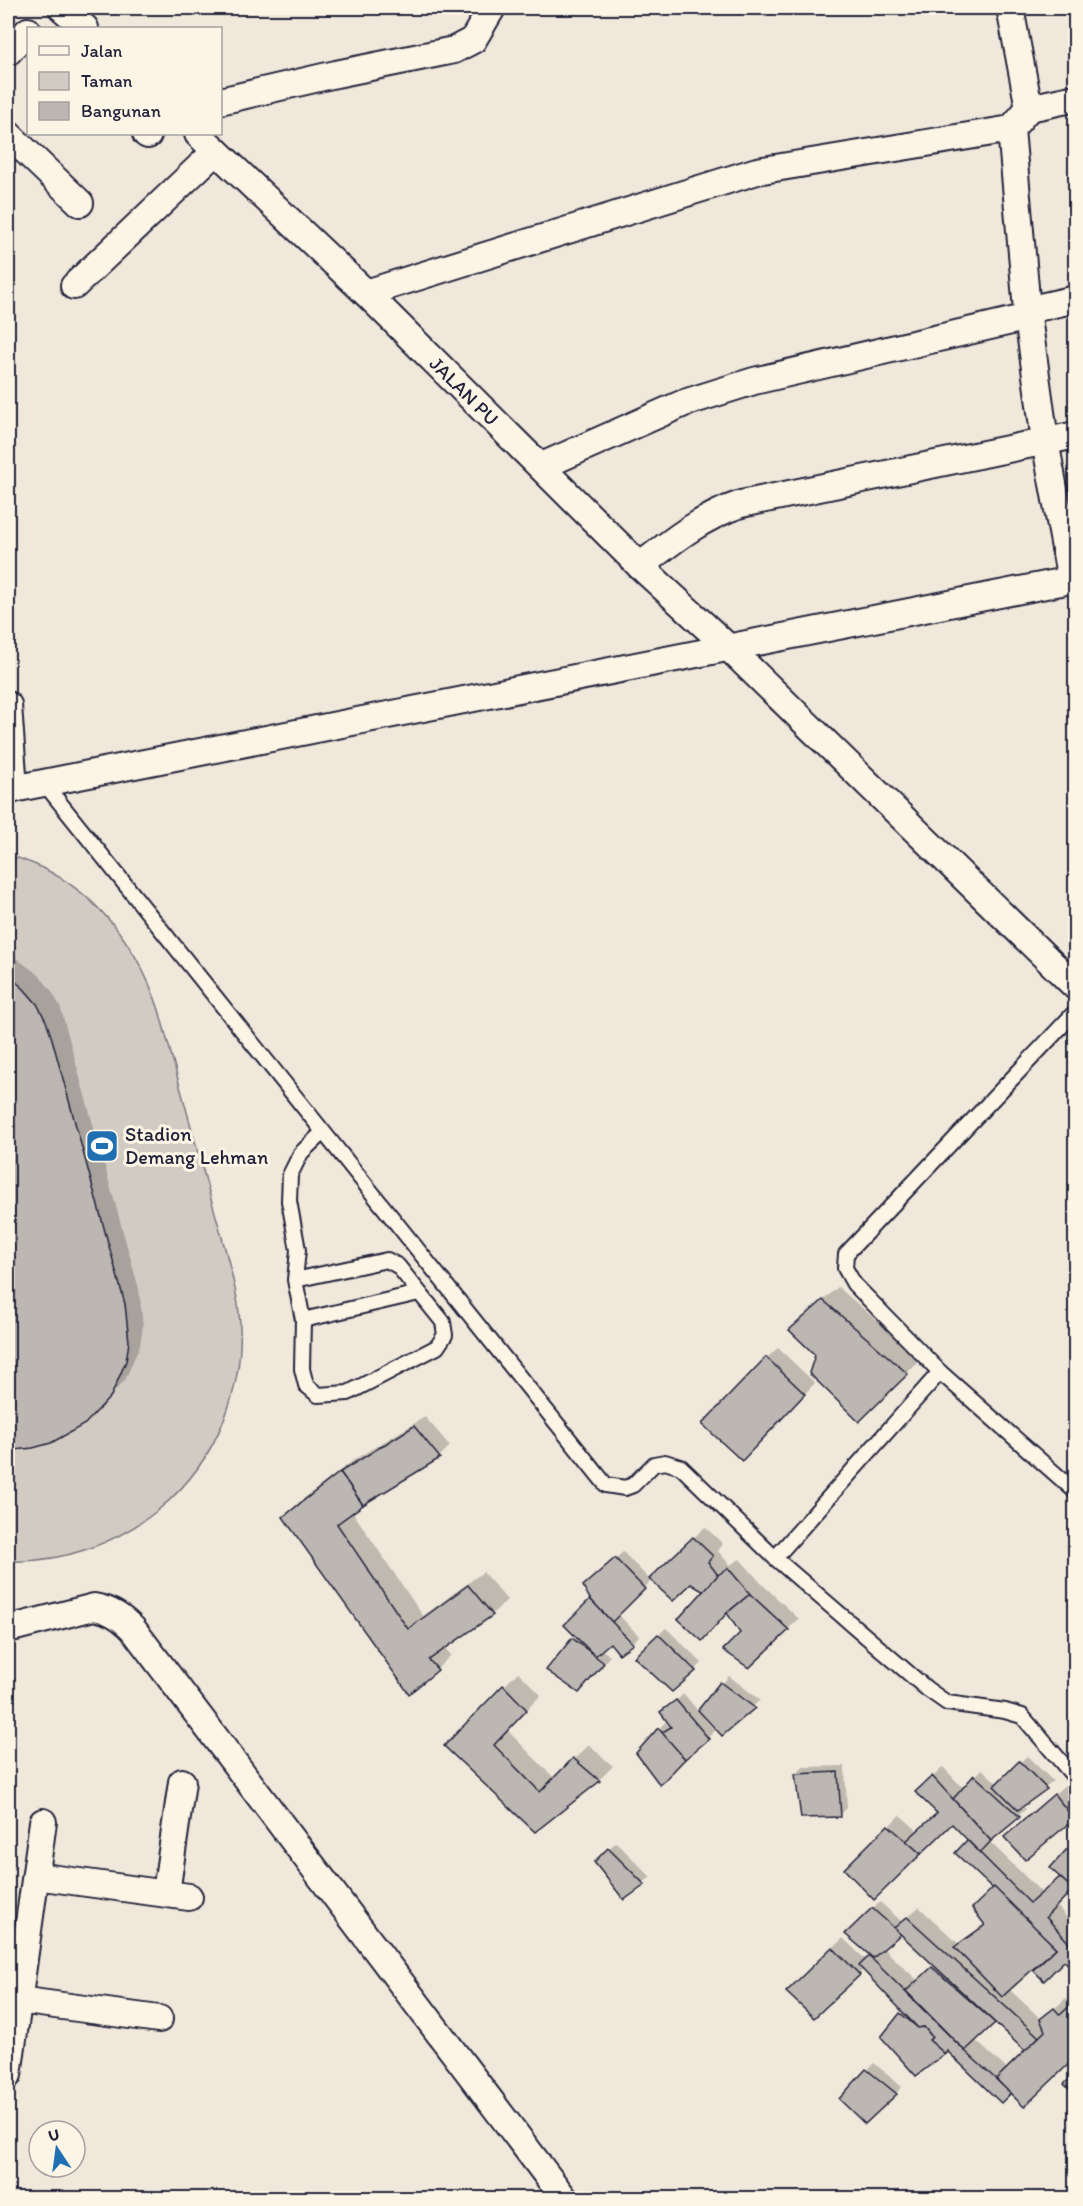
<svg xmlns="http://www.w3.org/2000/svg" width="1083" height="2206" font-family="Itim,sans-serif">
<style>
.green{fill:#d1cbc3;stroke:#7a767f;stroke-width:1.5}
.shadow{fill:#0003;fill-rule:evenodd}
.building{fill:#bcb7b3;stroke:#22223b;stroke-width:1.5}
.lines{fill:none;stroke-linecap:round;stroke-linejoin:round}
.service-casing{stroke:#22223b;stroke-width:18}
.minor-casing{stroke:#22223b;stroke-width:30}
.service{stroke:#fcf5e5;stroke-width:14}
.minor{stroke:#fcf5e5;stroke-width:26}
.labels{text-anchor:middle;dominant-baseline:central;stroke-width:6;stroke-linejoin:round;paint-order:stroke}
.street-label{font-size:20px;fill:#22223b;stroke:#fcf5e5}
.poi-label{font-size:20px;fill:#22223b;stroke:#fcf5e5;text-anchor:start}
</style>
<rect width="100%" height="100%" fill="#efe8db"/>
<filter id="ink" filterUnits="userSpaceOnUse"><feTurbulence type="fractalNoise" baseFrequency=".0167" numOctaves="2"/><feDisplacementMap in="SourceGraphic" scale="12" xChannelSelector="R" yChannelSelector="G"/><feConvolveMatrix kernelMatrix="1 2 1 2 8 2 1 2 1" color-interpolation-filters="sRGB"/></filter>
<g filter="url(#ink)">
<!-- green -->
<path class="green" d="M 8,855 C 84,876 135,937 159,1010 C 175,1069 191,1127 207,1185 C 218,1224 231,1264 238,1304 C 249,1380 219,1461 158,1510 C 116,1544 62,1563 8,1561 Z"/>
<!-- shadow -->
<g class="shadow">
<polygon points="8,952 39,975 51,990 60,1006 139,1289 143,1326 140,1345 125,1380 99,1408 14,1448 8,1447"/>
<polygon points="838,1287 921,1359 859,1420 817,1354 806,1315"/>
<polygon points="778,1348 815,1383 752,1448 767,1358"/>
<polygon points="425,1417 450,1446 439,1457 352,1511 423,1616 483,1572 507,1600 492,1614 444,1647 451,1655 437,1669 285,1517 299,1502 355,1459"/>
<polygon points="705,1527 723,1544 718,1551 730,1565 740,1559 761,1583 799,1619 788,1629 742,1633 728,1612 702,1639 706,1592 690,1582 652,1580 618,1614 639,1636 632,1643 610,1640 601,1649 610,1656 586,1684 573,1639 577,1636 592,1599 592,1579 623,1552 650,1580"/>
<polygon points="666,1628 702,1663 695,1670 636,1656"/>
<polygon points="518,1672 541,1695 507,1730 555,1779 589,1745 613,1766 599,1780 535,1830 446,1746"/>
<polygon points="729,1676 760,1700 722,1734 705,1715 703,1717 715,1731 685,1757 659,1729 665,1722 669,1727 672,1725 669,1706 684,1694 699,1712"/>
<path d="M 1027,1756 L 1053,1781 L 1021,1805 L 1026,1809 L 989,1841 L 1042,1893 L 1061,1876 L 1052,1868 L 1076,1843 L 1076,1890 L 1073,1887 L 1056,1905 L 1076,1928 L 1076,1969 L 1064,1959 L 1044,1979 L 1033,1968 L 1009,1989 L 1042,2020 L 1066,1998 L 1072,2005 L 1011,2091 L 947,2050 L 944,2053 L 901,2014 L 904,2011 L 864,1969 L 814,2016 L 788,1992 L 843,1938 L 867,1961 L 872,1955 L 847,1934 L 880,1902 L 902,1922 L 919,1907 L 959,1944 L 985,1923 L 995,1887 L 957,1853 L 969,1840 L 952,1822 L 846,1869 L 900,1815 L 918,1831 L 938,1813 L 918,1792 L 943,1767 L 964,1789 L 982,1769 L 998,1784 ZM 901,1932 L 936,1965 L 918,1981 L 883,1948 ZM 995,2020 L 1027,2051 L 1008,2070 L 975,2040 Z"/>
<polygon points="845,1766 847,1808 840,1815 796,1774 803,1767"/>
<polygon points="1066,1784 1076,1796 1076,1816 1025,1858 1006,1837"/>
<polygon points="616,1842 651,1877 624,1898 596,1862"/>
<polygon points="874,2063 902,2087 896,2093 841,2099"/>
</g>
<!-- building -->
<g class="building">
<polygon points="8,975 24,989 37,1004 46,1021 52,1039 125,1304 129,1342 126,1361 111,1396 85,1424 51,1443 33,1448 14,1450 8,1449"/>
<polygon points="823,1300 908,1374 859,1422 809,1373 815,1355 789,1330"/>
<polygon points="766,1357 805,1394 742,1461 702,1424"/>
<polygon points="414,1426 440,1458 363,1505 340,1472"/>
<polygon points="340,1472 363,1505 337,1524 408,1629 468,1585 493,1615 429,1660 438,1670 409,1694 283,1517"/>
<polygon points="693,1537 713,1556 708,1562 718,1575 704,1592 691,1584 673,1601 649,1579"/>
<polygon points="615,1558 645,1589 612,1622 590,1599 583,1586"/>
<polygon points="728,1568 750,1594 727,1613 702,1641 678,1619 718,1575"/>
<polygon points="750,1594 789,1630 749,1668 723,1650 740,1633 727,1613"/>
<polygon points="590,1599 612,1622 633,1644 619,1654 610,1643 595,1656 564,1625"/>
<polygon points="658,1634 696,1671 672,1692 634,1657"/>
<polygon points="572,1638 604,1663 579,1693 546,1670"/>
<polygon points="720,1682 755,1708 722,1736 698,1710"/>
<polygon points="503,1685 527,1710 494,1745 540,1792 573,1758 600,1781 535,1832 444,1746"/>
<polygon points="676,1700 709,1739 685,1759 661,1733 671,1727 660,1712"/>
<polygon points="658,1728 685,1759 660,1785 636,1753"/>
<polygon points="1019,1761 1047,1789 1018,1810 994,1786"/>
<polygon points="838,1772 841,1817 801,1818 795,1774"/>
<polygon points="974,1775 1020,1817 991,1841 953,1799"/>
<polygon points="932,1776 991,1841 980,1853 952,1824 921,1854 906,1841 937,1813 915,1792"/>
<polygon points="1054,1794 1074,1819 1025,1860 1004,1837"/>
<polygon points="888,1825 921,1854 874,1900 844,1869"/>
<polygon points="967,1840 1030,1903 1060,1877 1073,1889 1046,1917 1076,1951 1076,1971 1064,1961 1044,1981 1033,1970 1056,1948 955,1853"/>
<polygon points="608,1848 645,1885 624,1900 594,1862"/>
<polygon points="1067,1849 1076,1856 1076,1892 1050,1868"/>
<polygon points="994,1887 1056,1948 1002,1997 954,1947 985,1925 972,1908"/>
<polygon points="872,1908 901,1934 873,1958 845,1934"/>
<polygon points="907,1917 1039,2037 1025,2051 894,1928"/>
<polygon points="832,1947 860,1975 814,2018 786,1992"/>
<polygon points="869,1956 965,2051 1011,2093 1001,2103 947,2051 945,2054 929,2040 932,2037 924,2027 918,2028 859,1966"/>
<polygon points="932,1967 995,2023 965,2051 906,1991"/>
<polygon points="1076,2000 1076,2057 1024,2107 996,2079 1045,2031 1040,2019 1054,2008 1060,2015"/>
<polygon points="900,2013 918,2028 924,2027 932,2037 929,2040 945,2054 916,2076 881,2037"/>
<polygon points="866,2069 897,2094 865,2124 839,2099"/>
<polygon points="1076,2073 1076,2096 1064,2084"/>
</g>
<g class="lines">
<defs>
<g id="service">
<polyline points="44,783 606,1485 625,1488 633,1485 654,1464 665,1462 681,1467 775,1558 927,1689 947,1703 1005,1711 1022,1716 1076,1779"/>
<polyline points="1076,1011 846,1254 845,1268 854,1284 940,1372 1076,1492"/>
<polyline points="295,1280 387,1260 398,1266 443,1322 445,1335 437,1347 348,1393 318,1395 306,1385 302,1369 303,1320 295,1280 298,1250 289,1201 290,1175 301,1153 323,1132"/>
<polyline points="303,1320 419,1293"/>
<polyline points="775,1558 940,1372"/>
</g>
<g id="minor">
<polyline points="62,8 85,28"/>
<polyline points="1010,8 1029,108 1011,129 1027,310 1045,441 1071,580"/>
<polyline points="8,52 28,31"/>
<polyline points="220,101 336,74 454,50 473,40 492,8"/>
<polyline points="1029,108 1076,98"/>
<polyline points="8,134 80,203"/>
<polyline points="146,134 148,135"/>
<path id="s1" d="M 198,134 L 366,293 L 640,566 L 730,649 L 1076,987"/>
<polyline points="74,286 216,151"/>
<polyline points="366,293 757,171 1011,129"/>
<polyline points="1027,310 1076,299"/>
<polyline points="542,466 684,403 754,381 1029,317"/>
<path d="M 640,566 C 672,541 702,517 741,504 L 1076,435"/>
<polyline points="8,705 14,789"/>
<polyline points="8,790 1076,579"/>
<path d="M 8,1629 L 94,1607 C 111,1610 121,1617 133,1629 L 564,2198"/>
<polyline points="36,1876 189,1897"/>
<polyline points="166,1893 182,1782"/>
<polyline points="18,2000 159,2019"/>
<polyline points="8,2075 43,1822"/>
</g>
</defs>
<!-- service casing -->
<use href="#service" class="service-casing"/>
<!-- minor casing -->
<use href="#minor" class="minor-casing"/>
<!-- service -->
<use href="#service" class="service"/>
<!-- minor -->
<use href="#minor" class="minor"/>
</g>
</g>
<!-- icons -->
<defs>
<symbol id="stadium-square" viewBox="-11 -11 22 22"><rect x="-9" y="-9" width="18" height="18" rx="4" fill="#1f6fb2" stroke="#fcf5e5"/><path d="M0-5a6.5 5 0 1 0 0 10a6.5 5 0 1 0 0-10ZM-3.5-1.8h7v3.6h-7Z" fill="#fff"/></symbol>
</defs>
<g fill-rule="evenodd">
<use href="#stadium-square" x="83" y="1127" width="38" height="38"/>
</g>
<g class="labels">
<!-- street labels -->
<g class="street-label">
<text stroke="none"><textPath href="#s1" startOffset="370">JALAN PU</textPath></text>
</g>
<!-- poi labels -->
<g class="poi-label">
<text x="125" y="1134">Stadion<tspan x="125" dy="23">Demang Lehman</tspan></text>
</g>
</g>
<!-- margin -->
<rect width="1083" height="2206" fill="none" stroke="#fcf5e5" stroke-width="30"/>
<rect x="15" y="15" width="1053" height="2176" fill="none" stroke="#22223b" stroke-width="2" filter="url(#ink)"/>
<!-- legend -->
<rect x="27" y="27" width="195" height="108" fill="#fcf5e5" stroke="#a5a1a1" stroke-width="1.5"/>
<rect x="39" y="46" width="30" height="9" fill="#fcf5e5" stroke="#a5a1a1" stroke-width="1.5"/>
<text x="81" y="57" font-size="18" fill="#22223b">Jalan</text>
<rect x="39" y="72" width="30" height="18" fill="#d1cbc3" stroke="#a5a1a1" stroke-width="1.5"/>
<text x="81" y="87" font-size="18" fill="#22223b">Taman</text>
<rect x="39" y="102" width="30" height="18" fill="#bcb7b3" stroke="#a5a1a1" stroke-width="1.5"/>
<text x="81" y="117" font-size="18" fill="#22223b">Bangunan</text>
<!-- north arrow -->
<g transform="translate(57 2149) rotate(347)"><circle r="28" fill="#fcf5e5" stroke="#a5a1a1" stroke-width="1.5"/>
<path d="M0-4.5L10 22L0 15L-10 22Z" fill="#1f6fb2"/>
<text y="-9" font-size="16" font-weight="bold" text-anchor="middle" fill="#22223b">U</text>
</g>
</svg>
